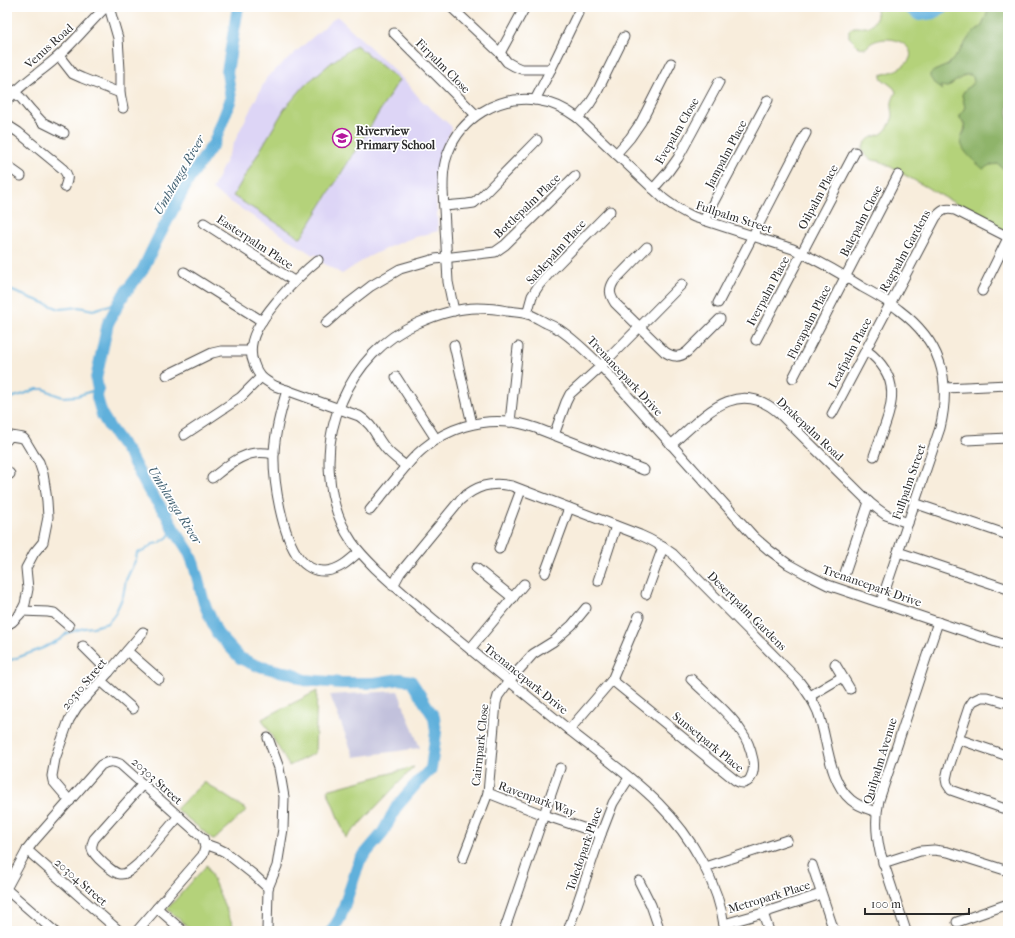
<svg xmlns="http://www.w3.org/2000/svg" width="1015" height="938" font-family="'IM FELL French Canon',serif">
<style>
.built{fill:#ddd5f6}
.industrial{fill:#c2c1dc}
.green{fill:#b4d27a;stroke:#707e52}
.forest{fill:#8fb46a;stroke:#5d704a}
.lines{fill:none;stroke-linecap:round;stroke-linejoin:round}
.stream{stroke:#61b0db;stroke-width:2}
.river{stroke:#61b0db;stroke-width:12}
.minor-casing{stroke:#4a4846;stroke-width:11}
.minor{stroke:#fff;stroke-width:9}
.labels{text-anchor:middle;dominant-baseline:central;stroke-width:3.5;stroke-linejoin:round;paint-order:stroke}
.street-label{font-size:12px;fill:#2b2b2b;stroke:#fff}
.poi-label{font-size:12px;font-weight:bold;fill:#2b2b2b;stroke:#fff;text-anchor:start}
.water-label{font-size:13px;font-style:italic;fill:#416071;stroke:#fff}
</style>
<rect width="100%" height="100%" fill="#fff"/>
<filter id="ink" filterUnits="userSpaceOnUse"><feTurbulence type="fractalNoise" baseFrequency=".025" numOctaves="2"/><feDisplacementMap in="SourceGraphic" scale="8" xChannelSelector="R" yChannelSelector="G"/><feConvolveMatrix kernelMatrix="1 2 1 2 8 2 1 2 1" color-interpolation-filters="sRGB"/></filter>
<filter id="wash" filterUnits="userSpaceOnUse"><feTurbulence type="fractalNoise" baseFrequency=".012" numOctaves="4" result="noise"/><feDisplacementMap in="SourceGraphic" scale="16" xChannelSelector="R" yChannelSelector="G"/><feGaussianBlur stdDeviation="0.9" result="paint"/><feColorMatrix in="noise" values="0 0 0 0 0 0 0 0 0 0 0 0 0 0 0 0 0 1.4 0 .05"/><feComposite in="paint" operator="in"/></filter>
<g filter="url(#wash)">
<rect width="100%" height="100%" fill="#f8eddc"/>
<!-- built -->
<polygon class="built" points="337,16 396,72 408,84 420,99 451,126 452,129 443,146 439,163 437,178 436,198 438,231 412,238 391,246 368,257 342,274 323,263 321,259 315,254 313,255 212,190 241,128 267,77"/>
<!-- industrial -->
<polygon class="industrial" points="398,691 420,748 354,757 330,695"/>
<!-- green -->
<g class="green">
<path d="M 876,7 L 990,7 L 989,9 L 982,26 L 972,33 L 959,52 L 948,65 L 934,71 L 940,85 L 947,87 L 965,75 L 971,75 L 973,77 L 974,82 L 964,91 L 962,95 L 965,107 L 960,116 L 960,118 C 966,127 966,127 961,137 L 990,165 L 998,164 L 1004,169 L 1008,178 L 1008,233 L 880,161 C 874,161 868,159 864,153 C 862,150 862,148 864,145 C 870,134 877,138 884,132 C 887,129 891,123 892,119 C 894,115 892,111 892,107 C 891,101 894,97 896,92 L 894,88 L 881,78 L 881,75 C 891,72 903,69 909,60 C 915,50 903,42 895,40 C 888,38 876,39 870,44 C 870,44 866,48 866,48 L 859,47 L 849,37 L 849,30 L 854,27 L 868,27 L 873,23 L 877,17 Z"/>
<polygon points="356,45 399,80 301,238 233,196 285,108 306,84 332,62"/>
<polygon points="317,691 315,753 289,766 262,719"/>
<polygon points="414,767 346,838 327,790"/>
<polygon points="204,782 247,810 214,840 176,809"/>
<polygon points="207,865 234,928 232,931 193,931 167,909"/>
</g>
<!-- forest -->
<path class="forest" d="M 990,7 L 1008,7 L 1008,178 L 1004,169 L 998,164 L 990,165 L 983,169 C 975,161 962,153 961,141 C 960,136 967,131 965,126 C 965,123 962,120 960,118 L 960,116 L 965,107 L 962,95 L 964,91 L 974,82 L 973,77 L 971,75 L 965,75 L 947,87 L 940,86 L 942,90 L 935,85 L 930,77 L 930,74 L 934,71 L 948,65 L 959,52 L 972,33 L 982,26 L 989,9 Z"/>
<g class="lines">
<!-- stream -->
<g class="stream">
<polyline points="7,289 60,309 79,307 93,310 120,302"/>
<polyline points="7,399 24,394 36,389 44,389 54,394 63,397 77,396 98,389"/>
<polyline points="7,661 14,659 43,648 61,639 67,633 84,628 93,627 108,623 115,614 123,596 126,580 136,559 137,553 144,551 153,544 159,543 168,537 173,528"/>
</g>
<!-- river -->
<g class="river">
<polyline points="238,7 227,72 231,99 214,143 189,179 156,242 142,271 124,294 108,323 96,379 98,389 97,397 102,415 110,428 129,454 149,491 166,514 173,528 184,544 189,552 194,565 204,603 217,633 240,658 255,665 283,672 291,673 304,680 342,683 375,683 400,679 411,681 434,717 436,732 431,769 415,785 397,806 382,834 360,860 340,918 332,931"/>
<polyline points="908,7 919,15 934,13 943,7"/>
</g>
</g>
</g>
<g filter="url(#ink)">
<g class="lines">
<defs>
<g id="minor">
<polyline points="109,7 118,38 120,70 120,93 123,108"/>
<polyline points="451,7 500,53 507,62 514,66 521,69 551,69"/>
<polyline points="394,33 476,115"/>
<polyline points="500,53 525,7"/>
<polyline points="59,56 73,74 82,78 120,93"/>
<polyline points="7,86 21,98 30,109 42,122 64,133"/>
<polyline points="535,100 551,69 578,13"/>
<path d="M 7,101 C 20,84 38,74 54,60 C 73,44 88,24 106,7"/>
<polyline points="578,118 589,105 596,94 624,37"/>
<path d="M 7,125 L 18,132 L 63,169 C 69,176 68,178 65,187"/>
<polyline points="616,154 630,138 641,122 671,63"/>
<polyline points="7,166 21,176"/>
<polyline points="653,189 668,172 678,158 719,82"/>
<polyline points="444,206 467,204 474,203 483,195 537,140"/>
<polyline points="704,220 768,100"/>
<polyline points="204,223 294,281"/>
<path d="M 647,247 L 614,281 C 609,289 609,294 615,303 L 665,352 C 673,357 679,358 687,352 L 720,319"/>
<path d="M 318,260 C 303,272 290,286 277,301 C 263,318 244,341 254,364 C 258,376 264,380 275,386 L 359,416 C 373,425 374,433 383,445 C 389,454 398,460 406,466"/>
<polyline points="184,272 262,321"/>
<polyline points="982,291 1008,238"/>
<polyline points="718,303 806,133"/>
<path d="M 454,311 L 448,282 L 443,190 C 443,178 443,165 448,153 C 461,118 498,95 536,100 C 551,102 566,109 578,118 L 664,199 C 673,206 683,212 694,217 L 793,249 C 817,260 840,273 862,287 C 875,294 888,301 899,310 C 940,341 952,378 940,428 L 881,602"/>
<polyline points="527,314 532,296 539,285 552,270 610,211"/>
<polyline points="326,323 345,306 371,286 400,269 435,259 495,252 505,245 575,176"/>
<polyline points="756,340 855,152"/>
<polyline points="454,345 472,424"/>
<path d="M 866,350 C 909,382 888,414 874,456"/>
<polyline points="167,375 212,353 221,351 251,351"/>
<polyline points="396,377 436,439"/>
<polyline points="793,378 898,175"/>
<polyline points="945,388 1008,385"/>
<path d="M 287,390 C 281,411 275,431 274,453 C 273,482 282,535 299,558 C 305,566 315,572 326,571 C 339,570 349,561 359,552"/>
<path d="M 832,414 L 936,217 C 942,210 945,208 955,210 L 1008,237"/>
<polyline points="510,422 518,347"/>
<polyline points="184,435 241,397 261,377"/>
<polyline points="554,435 566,402 570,394 601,366 682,284"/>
<polyline points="7,440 9,437 11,436 23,438 25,440 34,455 39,462 43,474 45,486 47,501 48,517 43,542 34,553 26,568 28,589 25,604 20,614 12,622 7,625"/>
<polyline points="966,440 1008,438"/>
<path d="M 671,445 C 703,417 737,375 780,414 L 869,502 L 879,510 L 886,515 L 908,523"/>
<polyline points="7,471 10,474"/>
<path d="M 212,478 C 225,468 239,455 255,453 C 261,452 268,453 274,454"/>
<polyline points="914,503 1008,535"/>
<path d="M 370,510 C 379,499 388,488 397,477 C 405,467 414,456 424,448 C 448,428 479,419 509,422 C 518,422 527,425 536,428 L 644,470"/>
<polyline points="499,549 521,490"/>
<polyline points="898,552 1008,589"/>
<polyline points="476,568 513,598"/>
<polyline points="545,573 569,508"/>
<polyline points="844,576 869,502"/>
<polyline points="598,581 616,526"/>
<path d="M 393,586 L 400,573 L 460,500 C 476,486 491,481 512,486 L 640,535 C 652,540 662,546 673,554 L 798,680 C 806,690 813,700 818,712 C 828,739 828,781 851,800 C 858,806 868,809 876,812"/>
<polyline points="646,594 663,547"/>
<polyline points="21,611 48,612 54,613 69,626"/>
<polyline points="83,646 109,672"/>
<polyline points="470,649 524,584"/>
<polyline points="127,651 159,679"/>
<polyline points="835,664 850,689"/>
<path d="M 612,680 L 735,780 C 750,790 755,772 753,760 C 751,750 747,739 741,731 C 729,712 707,695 691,679"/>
<polyline points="101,681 133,709"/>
<polyline points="810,696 842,677"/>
<polyline points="1008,703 987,697 981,697 973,701 969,707 948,770 946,779 947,784 951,790 1008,810"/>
<polyline points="569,730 612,680 639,616"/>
<polyline points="958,739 1008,756"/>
<path d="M 143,784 L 94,839 C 93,842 91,845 92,849 C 93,855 114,874 120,874 C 127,875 134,867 139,863 L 179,816"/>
<polyline points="488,793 544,815 601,834"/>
<polyline points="70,801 58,787 53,781 52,776 55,759 69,720 77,707 109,672 143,632"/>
<polyline points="205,844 219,849 225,852 254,875 268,888 267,931"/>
<polyline points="27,850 119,931"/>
<polyline points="463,858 488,793 496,703 498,696 509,681 533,654 554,641 572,625 586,608"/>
<polyline points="883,863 920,851 934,850 948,852 1008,871"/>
<polyline points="812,865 834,931"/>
<polyline points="705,867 787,840"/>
<polyline points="639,881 651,905 660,931"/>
<path d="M 7,887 L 27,850 L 34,841 L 101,765 C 108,761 113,761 120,764 L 203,838 L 205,848 L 203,855 L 137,931"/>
<polyline points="268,888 277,866 283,829 284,797 279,768 268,738"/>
<polyline points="7,890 54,931"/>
<polyline points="157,908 183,931"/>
<polyline points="763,913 769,931"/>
<polyline points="957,922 1008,904"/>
<polyline points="724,924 763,913 821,894"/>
<polyline points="504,931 560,768"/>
<polyline points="568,931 601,834 613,803 618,795 629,778"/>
<path d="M 725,931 C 719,883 692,837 658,803 C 629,774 595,751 563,725 C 520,690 476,654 433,619 C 414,603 394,586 376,569 C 367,560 359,552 352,542 C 325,502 322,444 342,401 C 357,366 383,338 418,323 C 436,315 457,308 477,308 C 487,308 498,309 507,311 C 514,312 521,312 528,314 C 534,316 540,320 546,323 C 551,325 555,327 560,330 C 575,340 588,353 601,366 L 754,537 L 769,550 L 788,564 L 806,574 L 828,585 L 1008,646"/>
<path d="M 906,931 L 880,852 C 876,834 875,818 879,800 L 938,622"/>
</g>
</defs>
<!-- minor casing -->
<use href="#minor" class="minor-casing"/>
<!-- minor -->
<use href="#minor" class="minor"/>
</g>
</g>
<!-- icons -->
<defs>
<symbol id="school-ring" viewBox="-11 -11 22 22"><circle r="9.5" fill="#fff" stroke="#b5179e" stroke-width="1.5"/><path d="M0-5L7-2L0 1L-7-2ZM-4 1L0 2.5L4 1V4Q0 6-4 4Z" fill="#b5179e"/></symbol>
</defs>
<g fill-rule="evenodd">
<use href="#school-ring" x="331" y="127" width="22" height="22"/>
</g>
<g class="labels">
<!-- street labels -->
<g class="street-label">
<text transform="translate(49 46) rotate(-42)">Venus Road</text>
<text transform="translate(443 66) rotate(45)">Firpalm Close</text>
<text transform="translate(677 131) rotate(-60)">Evepalm Close</text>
<text transform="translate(726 154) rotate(-62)">Jampalm Place</text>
<text transform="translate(818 197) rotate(-62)">Oilpalm Place</text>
<text transform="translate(527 206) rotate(-44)">Bottlepalm Place</text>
<text transform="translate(734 217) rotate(18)">Fullpalm Street</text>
<text transform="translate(861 221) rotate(-63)">Balepalm Close</text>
<text transform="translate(255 242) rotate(33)">Easterpalm Place</text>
<text transform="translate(905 251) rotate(-61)">Ragpalm Gardens</text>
<text transform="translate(556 252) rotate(-48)">Sablepalm Place</text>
<text transform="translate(768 291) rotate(-62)">Iverpalm Place</text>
<text transform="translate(809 322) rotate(-63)">Florapalm Place</text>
<text transform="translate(850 353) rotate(-62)">Leafpalm Place</text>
<text transform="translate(625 376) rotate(47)">Trenancepark Drive</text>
<text transform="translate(810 429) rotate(43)">Drakepalm Road</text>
<text transform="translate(909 482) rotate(-71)">Fullpalm Street</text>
<text transform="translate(872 586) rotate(19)">Trenancepark Drive</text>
<text transform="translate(747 611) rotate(45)">Desertpalm Gardens</text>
<text transform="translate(526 679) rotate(39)">Trenancepark Drive</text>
<text transform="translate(84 684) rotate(-50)">20310 Street</text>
<text transform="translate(708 742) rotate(39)">Sunsetpark Place</text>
<text transform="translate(480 745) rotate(-84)">Cairnpark Close</text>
<text transform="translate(880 761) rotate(-73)">Quilpalm Avenue</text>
<text transform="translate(157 781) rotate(42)">20303 Street</text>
<text transform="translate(537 799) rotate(20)">Ravenpark Way</text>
<text transform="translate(584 849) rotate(-71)">Toledopark Place</text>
<text transform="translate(81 882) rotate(41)">20304 Street</text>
<text transform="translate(769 897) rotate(-17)">Metropark Place</text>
</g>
<!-- poi labels -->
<g class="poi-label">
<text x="356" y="131">Riverview<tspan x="356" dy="14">Primary School</tspan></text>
</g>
<!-- water labels -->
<g class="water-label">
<text transform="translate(179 175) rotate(-60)">Umhlanga River</text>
<text transform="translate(175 505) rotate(58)">Umhlanga River</text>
</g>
</g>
<!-- margin -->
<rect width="1015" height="938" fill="none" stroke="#fff" stroke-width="24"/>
<!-- scale -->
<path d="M865 908v6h104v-6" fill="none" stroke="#2b2b2b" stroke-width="2"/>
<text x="871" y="908" font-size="12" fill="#2b2b2b" stroke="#ffffff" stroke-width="3" paint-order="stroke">100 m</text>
</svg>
